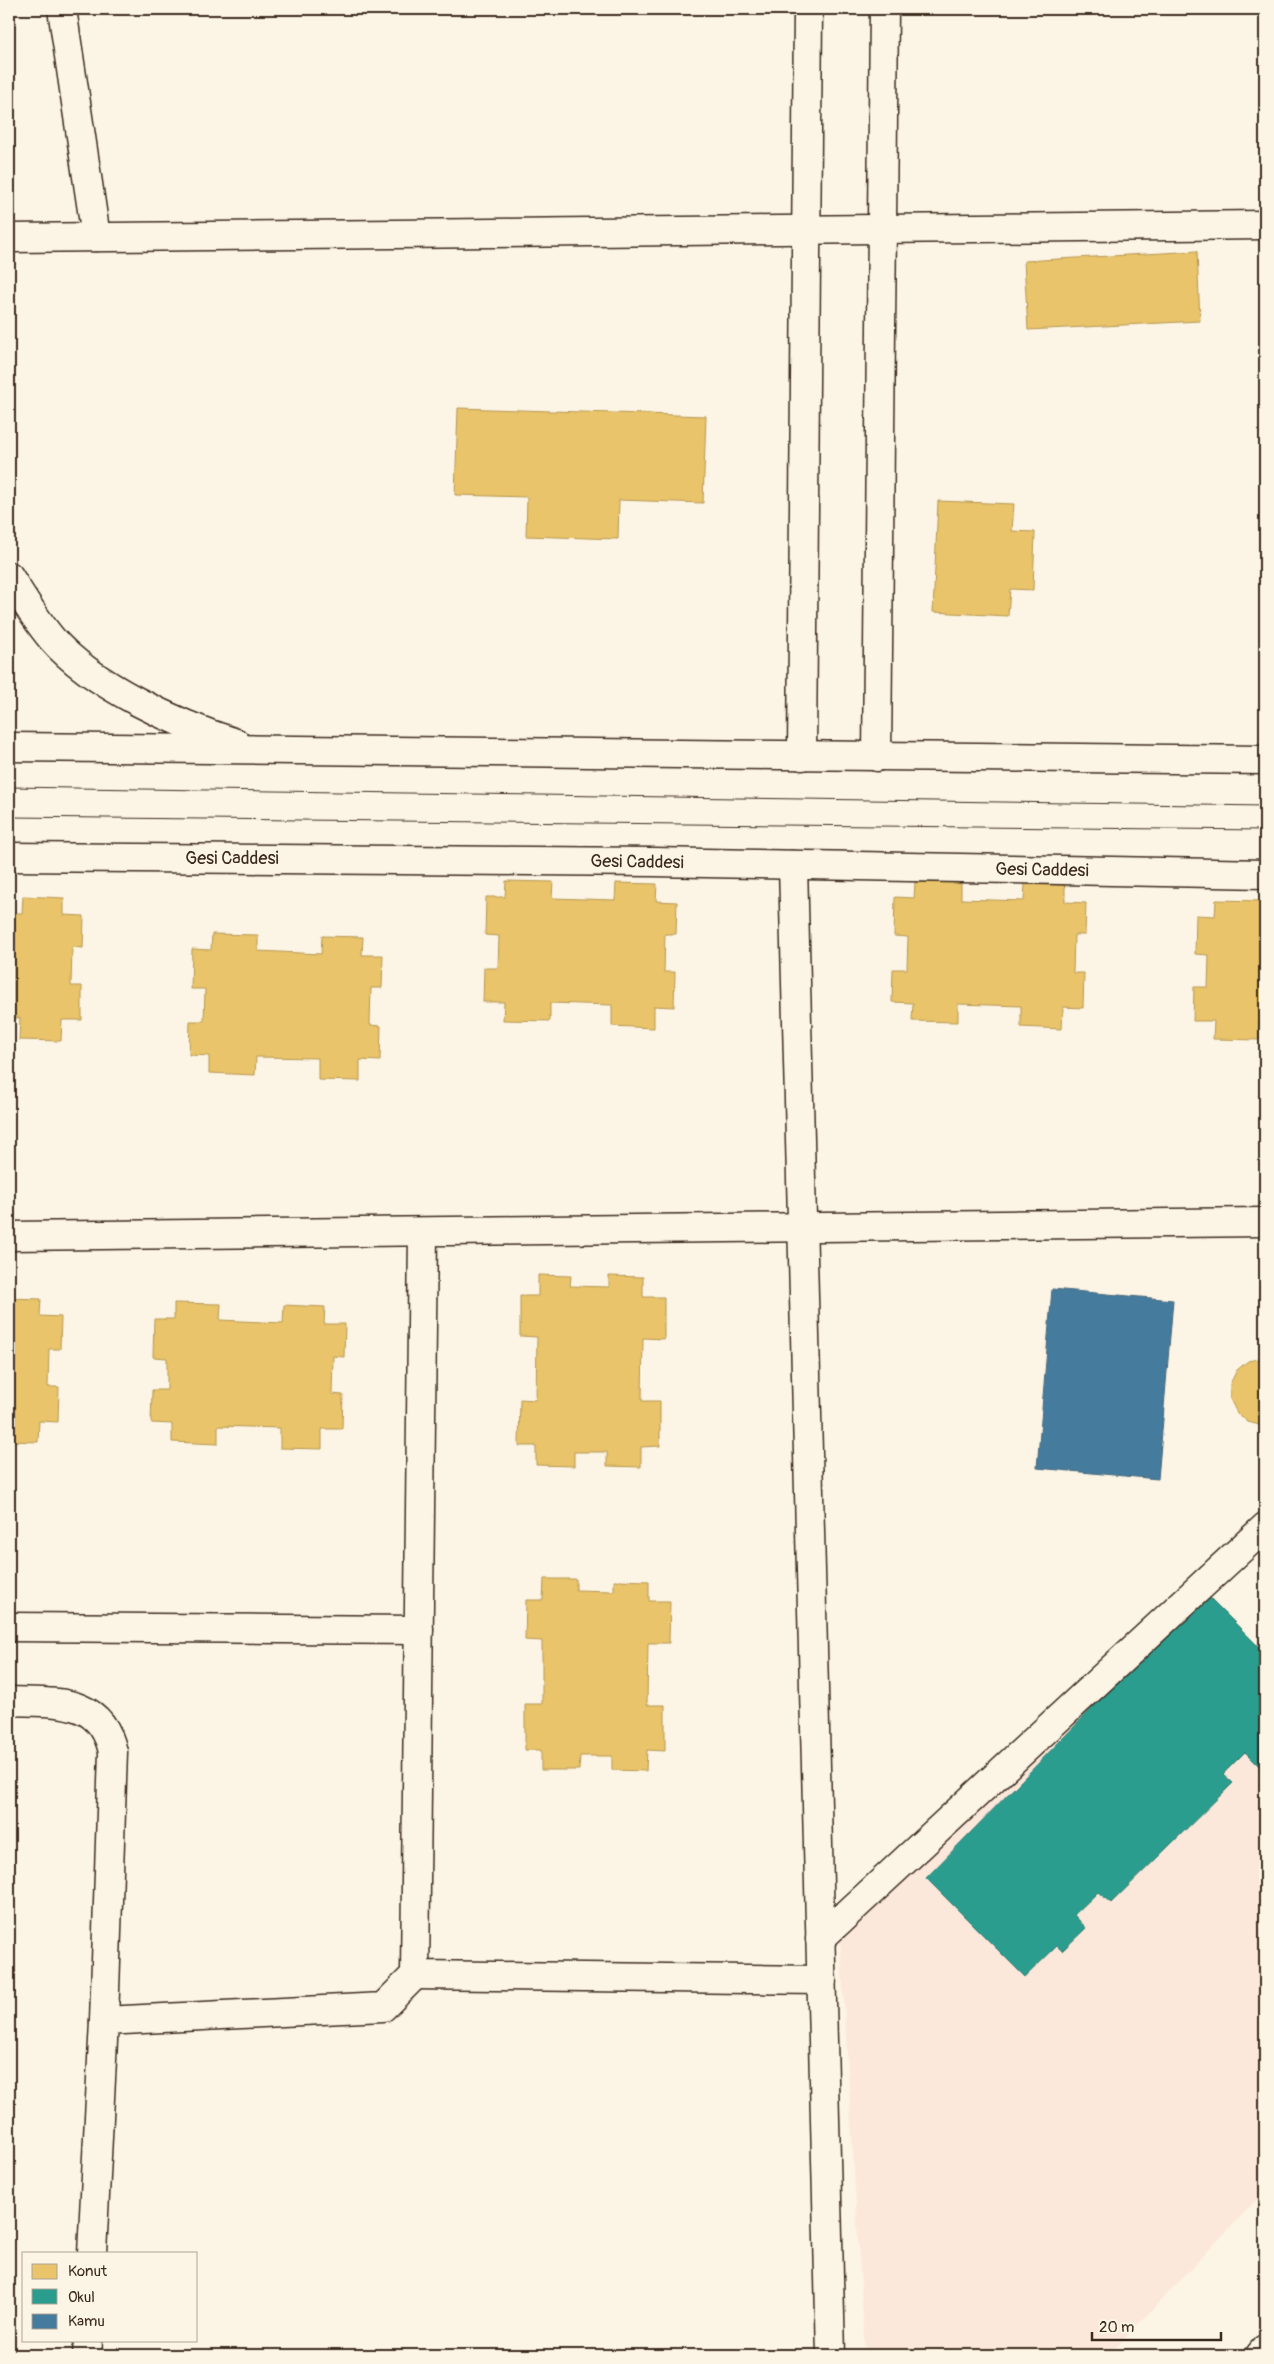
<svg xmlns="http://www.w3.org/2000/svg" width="1274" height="2364" font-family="Pangolin,sans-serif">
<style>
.built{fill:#fbe8db}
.homes{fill:#e9c46a;stroke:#b59653}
.schools{fill:#2a9d8f;stroke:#2f7a6d}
.public{fill:#457b9d;stroke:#426377}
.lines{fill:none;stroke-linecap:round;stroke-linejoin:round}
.street-casing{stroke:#3b2a1e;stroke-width:31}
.secondary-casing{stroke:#3b2a1e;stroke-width:31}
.highway-casing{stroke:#3b2a1e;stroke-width:31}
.street{stroke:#fcf5e5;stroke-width:28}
.secondary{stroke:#fcf5e5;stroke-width:28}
.highway{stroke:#fcf5e5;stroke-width:28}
.tram{stroke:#3b2a1e;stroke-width:1}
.labels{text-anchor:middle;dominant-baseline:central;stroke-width:5;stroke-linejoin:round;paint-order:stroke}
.street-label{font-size:18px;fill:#3b2a1e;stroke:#fcf5e5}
</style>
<rect width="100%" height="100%" fill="#fcf5e5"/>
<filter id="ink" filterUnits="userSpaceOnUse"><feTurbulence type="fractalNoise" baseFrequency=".02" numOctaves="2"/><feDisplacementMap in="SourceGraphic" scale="10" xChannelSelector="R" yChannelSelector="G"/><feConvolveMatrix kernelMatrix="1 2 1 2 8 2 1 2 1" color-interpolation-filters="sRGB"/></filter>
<g filter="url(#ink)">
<!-- built -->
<polygon class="built" points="1205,1593 1265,1657 1265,2191 1109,2355 865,2355 839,1922"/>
<!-- homes -->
<g class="homes">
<polygon points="1197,251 1200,321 1028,330 1024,261"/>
<polygon points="458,408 706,416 703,503 619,500 618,539 526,536 527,497 455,495"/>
<polygon points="938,501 1014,504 1012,531 1035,532 1033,590 1010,589 1008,616 933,612"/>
<polygon points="506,881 553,882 552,898 615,900 616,883 657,884 656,901 677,902 676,934 665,934 664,972 675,972 674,1007 654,1006 654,1028 612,1026 612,1005 550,1003 550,1021 503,1020 504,1002 483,1002 484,968 498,968 499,936 485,935 486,897 505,897"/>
<polygon points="915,882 961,883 961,899 1024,901 1025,884 1065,885 1065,902 1086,903 1085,935 1074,935 1073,973 1084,973 1083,1008 1063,1007 1062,1029 1021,1027 1021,1006 958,1004 958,1022 912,1021 913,1003 892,1002 893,969 907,969 908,937 894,936 895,897 914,898"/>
<polygon points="23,896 64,898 64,915 84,916 83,948 72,947 71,986 82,986 82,1020 62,1020 61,1041 19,1040 20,1018 9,1018 9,913 22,913"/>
<polygon points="1216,900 1262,901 1262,918 1265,918 1265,1023 1259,1022 1259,1040 1213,1039 1214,1021 1193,1021 1194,987 1208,987 1209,955 1195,954 1196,915 1215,916"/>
<polygon points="212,934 258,935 258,951 321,954 322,936 363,937 362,955 383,955 382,988 371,988 370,1025 381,1026 380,1061 360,1060 360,1081 318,1080 318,1058 256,1057 255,1075 209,1073 209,1056 189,1055 190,1021 204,1021 205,989 191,989 192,949 211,950"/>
<polygon points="538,1275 571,1276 570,1286 609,1287 609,1276 643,1277 643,1297 664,1297 664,1339 643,1338 642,1401 660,1401 660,1446 641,1447 641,1467 607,1466 607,1452 574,1452 574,1466 536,1465 536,1446 519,1446 520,1399 536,1400 537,1337 520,1336 520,1296 538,1296"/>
<polygon points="9,1298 41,1299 40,1316 61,1317 60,1349 49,1349 48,1387 59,1387 58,1422 39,1421 38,1442 9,1441"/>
<polygon points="174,1303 221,1304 220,1320 283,1323 284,1305 325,1307 324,1324 345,1324 344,1357 333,1356 332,1394 343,1395 342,1429 322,1429 322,1449 280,1448 280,1428 218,1426 218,1444 172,1442 172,1424 151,1423 152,1390 167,1390 167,1358 153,1357 154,1319 174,1319"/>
<polygon points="1263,1358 1265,1358 1265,1425 1263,1426 1248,1422 1237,1413 1230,1399 1230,1384 1237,1370 1248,1361"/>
<polygon points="544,1579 576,1579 576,1590 614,1591 614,1580 649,1581 649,1601 670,1601 669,1643 648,1643 647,1705 665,1705 665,1751 647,1750 646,1771 612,1770 612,1756 580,1756 579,1770 541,1770 541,1750 525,1750 525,1704 542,1704 542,1641 525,1640 526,1600 543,1600"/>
</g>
<!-- schools -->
<polygon class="schools" points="1205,1593 1265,1653 1265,1772 1245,1752 1223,1774 1233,1783 1111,1903 1098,1892 1074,1915 1086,1928 1062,1951 1057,1946 1025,1977 926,1878"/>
<!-- public -->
<polygon class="public" points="1052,1289 1173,1300 1158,1479 1037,1468"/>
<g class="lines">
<defs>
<g id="street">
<polyline points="62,9 96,237"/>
<polyline points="9,238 1265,225"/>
<polyline points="802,756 808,9"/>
<polyline points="877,757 884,9"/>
<polyline points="793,865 831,2355"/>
<polyline points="423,1232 415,1975 822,1980"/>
<polyline points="9,1236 1265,1222"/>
<polyline points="9,1627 419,1630"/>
<path d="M 9,1701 C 55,1703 101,1696 113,1752 L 104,2021"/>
<polyline points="820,1939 1265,1527"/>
<polyline points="92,2253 104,2021 383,2007 415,1975"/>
<polyline points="87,2355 88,2340"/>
</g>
<g id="secondary">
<path d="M 9,576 C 22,597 35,619 52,639 C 93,686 177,724 236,743"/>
<polyline points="9,747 1265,760"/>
<polyline points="9,857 653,862 1265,874"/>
</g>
<polyline id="highway" points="1260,2355 1265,2349"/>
</defs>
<!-- street casing -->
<use href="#street" class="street-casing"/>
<!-- secondary casing -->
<use href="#secondary" class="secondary-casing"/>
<!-- highway casing -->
<use href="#highway" class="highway-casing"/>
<!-- street -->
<use href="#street" class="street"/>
<!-- secondary -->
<use href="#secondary" class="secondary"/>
<!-- highway -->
<use href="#highway" class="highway"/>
<!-- tram -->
<g class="tram">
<polyline points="9,787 1265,806"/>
<polyline points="9,817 1265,830"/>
</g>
</g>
</g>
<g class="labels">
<!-- street labels -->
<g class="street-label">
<text x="232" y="858">Gesi Caddesi</text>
<text transform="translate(637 862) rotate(1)">Gesi Caddesi</text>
<text transform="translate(1042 870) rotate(1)">Gesi Caddesi</text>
</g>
</g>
<!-- margin -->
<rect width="1274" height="2364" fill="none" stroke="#fcf5e5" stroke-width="30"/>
<rect x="15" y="15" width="1244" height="2334" fill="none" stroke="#3b2a1e" stroke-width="2" filter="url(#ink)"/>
<!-- legend -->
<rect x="22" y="2252" width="175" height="90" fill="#fcf5e5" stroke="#afa495"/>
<rect x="32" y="2264" width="25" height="15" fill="#e9c46a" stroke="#afa495"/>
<text x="68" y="2276" font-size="15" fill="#3b2a1e">Konut</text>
<rect x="32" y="2289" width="25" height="15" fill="#2a9d8f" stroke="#afa495"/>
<text x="68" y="2302" font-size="15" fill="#3b2a1e">Okul</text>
<rect x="32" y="2314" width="25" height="15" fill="#457b9d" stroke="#afa495"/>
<text x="68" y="2326" font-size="15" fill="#3b2a1e">Kamu</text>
<!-- scale -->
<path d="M1092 2332v8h129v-8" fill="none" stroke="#3b2a1e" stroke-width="2.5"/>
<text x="1099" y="2332" font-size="15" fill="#3b2a1e" stroke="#fcf5e5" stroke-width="4" paint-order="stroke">20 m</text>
</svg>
